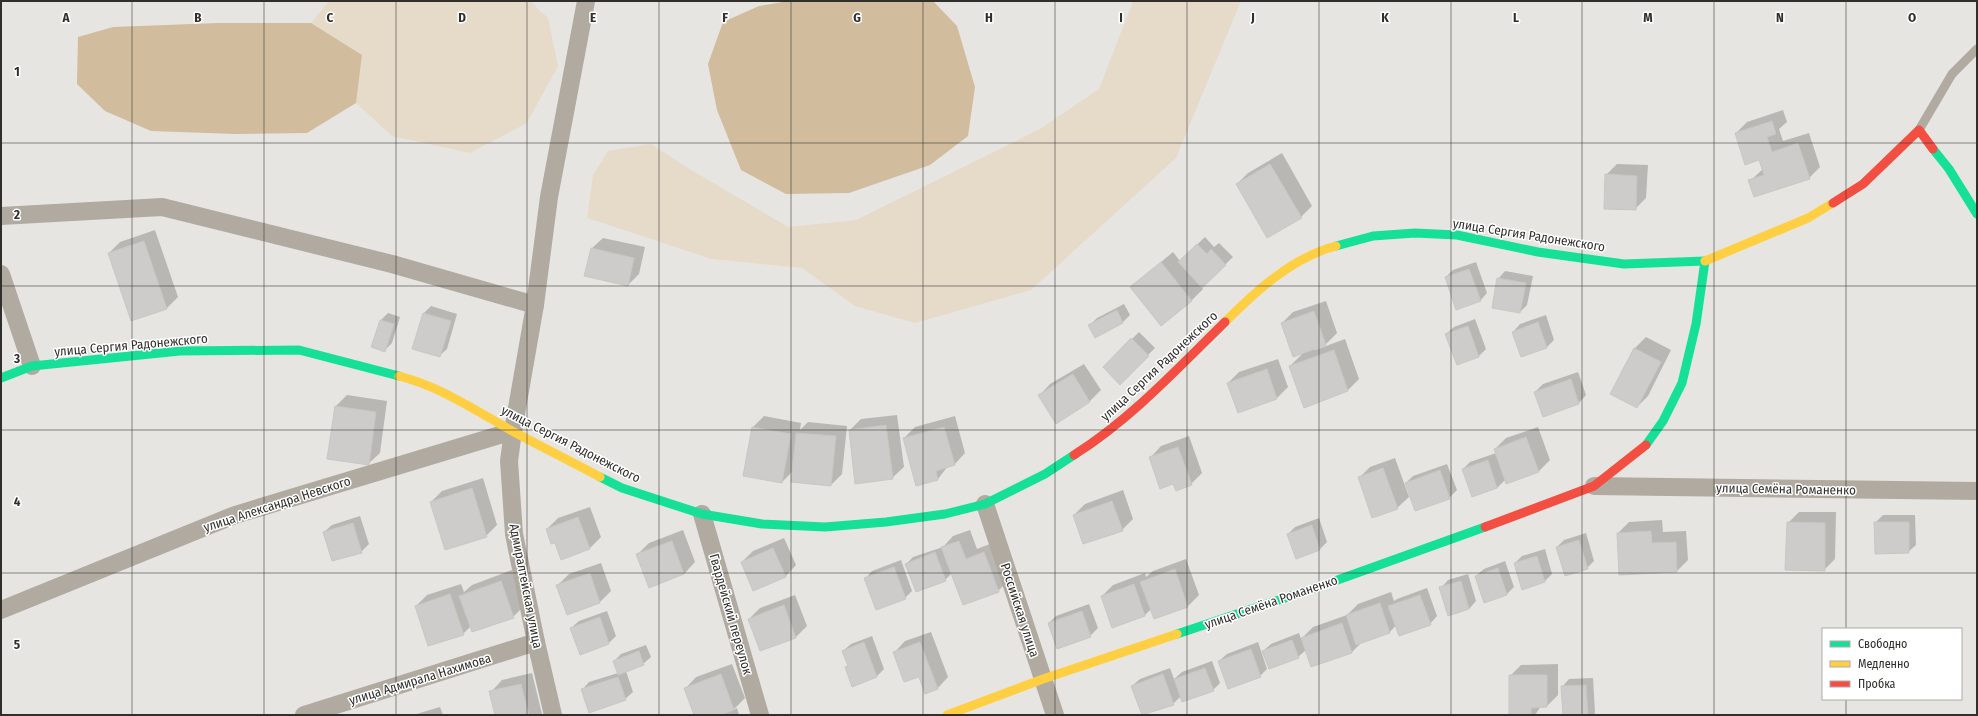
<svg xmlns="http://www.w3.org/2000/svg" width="1978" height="716" font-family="'Fira Sans Condensed',sans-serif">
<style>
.green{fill:#e6dbc9}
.water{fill:#d1bc9d}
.shadow{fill:#0003}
.building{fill:#ceccca;stroke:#c8c7c4}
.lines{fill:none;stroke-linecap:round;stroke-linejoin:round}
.lane{stroke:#b0aaa1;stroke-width:9}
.street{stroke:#b0aaa1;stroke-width:18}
.fast{stroke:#16e098;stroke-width:9}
.slow{stroke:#ffcf43;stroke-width:9}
.jam{stroke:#f24e42;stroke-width:9}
.grid{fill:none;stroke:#302f2c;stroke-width:1;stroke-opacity:0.55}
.labels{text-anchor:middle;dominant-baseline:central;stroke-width:3;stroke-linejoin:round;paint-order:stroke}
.street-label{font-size:13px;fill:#302f2c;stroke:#fff}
.grid-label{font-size:13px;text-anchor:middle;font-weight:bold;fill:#302f2c;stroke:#fff;stroke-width:3;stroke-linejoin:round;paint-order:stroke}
</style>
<rect width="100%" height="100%" fill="#e7e5e2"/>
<!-- green -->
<g class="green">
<polygon points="329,1 369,2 530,1 548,18 558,66 527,123 470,153 392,136 356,103 362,55 311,23"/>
<polygon points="1133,1 1241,1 1176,158 1031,290 915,323 855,306 802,268 712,259 587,218 593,175 608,151 651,144 688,168 788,227 856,220 1040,129 1099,89"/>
</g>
<!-- water -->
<g class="water">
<polygon points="789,1 933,1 957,26 975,87 968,136 930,165 849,193 786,194 741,170 717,110 708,64 723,22 759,6"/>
<polygon points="218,23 311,23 362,55 356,103 307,133 236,134 151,131 105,111 77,84 78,37 113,27"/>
</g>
<!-- shadow -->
<g class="shadow">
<polygon points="1783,110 1787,122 1779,129 1783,141 1809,133 1820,167 1809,178 1750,181 1763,169 1760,159 1736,133 1747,122"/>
<polygon points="1282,153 1312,206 1301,217 1237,184 1248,173"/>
<polygon points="1617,164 1648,165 1646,198 1635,209 1606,175"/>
<polygon points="155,230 178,297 167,308 132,320 109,253 120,242"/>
<polygon points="1205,237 1214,247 1219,243 1233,257 1202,287 1203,289 1192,300 1161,325 1131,287 1173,252 1180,261"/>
<polygon points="603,238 645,247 639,274 628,285 591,249"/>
<polygon points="1476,262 1487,293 1480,301 1446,277 1453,270"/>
<polygon points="1505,271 1533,276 1527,305 1520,312 1498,279"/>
<polygon points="1326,301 1337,333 1326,344 1314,348 1315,350 1345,339 1359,379 1348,390 1290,366 1304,352 1282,323 1293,312"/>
<polygon points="1124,304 1130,315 1123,322 1095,336 1089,326 1097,318"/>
<polygon points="431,306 457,314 447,349 439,356 413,348 424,313"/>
<polygon points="388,313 400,317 392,343 384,351 381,320"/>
<polygon points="1546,315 1554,340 1547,347 1521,356 1513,332 1520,324"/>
<polygon points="1475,319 1486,349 1479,356 1446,334 1454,327"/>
<polygon points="1139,332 1155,348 1120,383 1104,367"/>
<polygon points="1646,337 1671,350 1648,396 1637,407 1612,394 1635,348"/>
<polygon points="1278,359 1288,387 1277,398 1238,412 1228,383 1239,372"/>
<polygon points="1084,364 1101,390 1090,401 1056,422 1039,396 1050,384"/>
<polygon points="1578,372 1586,395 1579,403 1544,415 1535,392 1543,384"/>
<polygon points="347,395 387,401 380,453 368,464 336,406"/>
<polygon points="897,415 904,467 892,478 850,430 861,419"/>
<polygon points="764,416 801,423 800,430 808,422 847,426 842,474 831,485 794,470 782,482 753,427"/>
<polygon points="955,416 965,453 954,465 948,466 938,479 904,438 915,427"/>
<polygon points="1538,427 1550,460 1539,471 1506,479 1497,488 1472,496 1463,469 1470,462 1496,453 1495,449 1506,438"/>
<polygon points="1189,436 1202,473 1191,484 1174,483 1150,458 1161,446"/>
<polygon points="1395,458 1409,497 1397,508 1359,478 1370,467"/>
<polygon points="1447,464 1457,490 1449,498 1406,483 1413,476"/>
<polygon points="483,478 497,525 486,536 431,502 442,491"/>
<polygon points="1123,490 1133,519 1122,530 1074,515 1085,504"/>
<polygon points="590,507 601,537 590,548 561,558 555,542 547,529 558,518"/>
<polygon points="1799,512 1836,512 1835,559 1824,570 1788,523"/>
<polygon points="1883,515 1915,515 1916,545 1908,552 1875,523"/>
<polygon points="360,516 369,544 361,552 324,532 332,525"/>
<polygon points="1319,518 1327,542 1320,549 1296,557 1288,534 1295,527"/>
<polygon points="1662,520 1663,532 1686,531 1688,560 1677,571 1618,533 1629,522"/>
<polygon points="683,530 695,562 684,574 649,586 638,554 649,543"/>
<polygon points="970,530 977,549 995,542 1009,580 998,591 952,573 945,580 906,564 913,557 943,547 953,536"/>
<polygon points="1586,533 1594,561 1587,568 1557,547 1564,540"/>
<polygon points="784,538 796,565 785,577 742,562 753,551"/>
<polygon points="1545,549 1552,574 1545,581 1523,588 1515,563 1522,556"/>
<polygon points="1186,559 1199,595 1188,606 1154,618 1151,609 1145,615 1102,596 1113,585 1145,573 1146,577 1153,571"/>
<polygon points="901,560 912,591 905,598 865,579 872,571"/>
<polygon points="1505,561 1514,587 1507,594 1485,602 1476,576 1484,569"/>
<polygon points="601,563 611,591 600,602 567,613 558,585 569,574"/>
<polygon points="512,570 524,606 513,617 471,626 463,634 416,606 427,595 461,584 464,592 472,585"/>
<polygon points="1468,574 1476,601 1469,609 1441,588 1448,580"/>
<polygon points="1427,588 1437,616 1430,624 1396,625 1390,632 1362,642 1352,652 1312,666 1306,650 1298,657 1263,651 1271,644 1299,633 1301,639 1313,627 1347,615 1358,604 1391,592 1394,601 1397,599"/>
<polygon points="795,595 807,626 796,637 761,650 749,619 760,608"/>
<polygon points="1089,604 1098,628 1090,636 1049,623 1056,616"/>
<polygon points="607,611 616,636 609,643 571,628 579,621"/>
<polygon points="931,632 948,677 937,689 919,675 894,653 905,641"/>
<polygon points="872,636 884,669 877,676 853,686 846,668 849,665 843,651 851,644"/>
<polygon points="1258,642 1267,669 1260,676 1219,661 1227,654"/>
<polygon points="646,645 651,657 643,664 626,671 633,692 625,699 582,690 589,682 618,673 614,661 621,654"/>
<polygon points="1212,661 1220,683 1213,690 1181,696 1173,704 1143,715 1132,686 1140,679 1170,668 1174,679 1182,672"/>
<polygon points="732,664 745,698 733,710 737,708 739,715 695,715 685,689 696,677"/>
<polygon points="1558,664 1558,695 1547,706 1541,706 1535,715 1510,715 1510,676 1521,665"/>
<polygon points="532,673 542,714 496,715 491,692 502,680"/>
<polygon points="1593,678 1595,713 1593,715 1564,715 1562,687 1569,679"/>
<polygon points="440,707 443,715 413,715"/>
</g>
<!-- building -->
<g class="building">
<polygon points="1772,121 1776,134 1767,137 1772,152 1798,143 1810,179 1754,197 1748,180 1764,175 1759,160 1745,165 1735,133"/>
<polygon points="1270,164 1302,218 1267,238 1236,184"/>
<polygon points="1605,174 1637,176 1636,210 1604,209"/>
<polygon points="144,241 167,309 131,321 108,253"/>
<polygon points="1197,244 1207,254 1211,249 1226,265 1202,288 1178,262"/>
<polygon points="591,248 634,258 628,286 584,276"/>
<polygon points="1161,262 1192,301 1161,326 1130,287"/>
<polygon points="1469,269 1481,301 1456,310 1445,277"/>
<polygon points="1497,278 1526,283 1520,313 1492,308"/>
<polygon points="1117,310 1123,323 1095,338 1088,325"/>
<polygon points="1314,311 1326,345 1293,357 1281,323"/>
<polygon points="423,313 451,321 440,357 412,349"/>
<polygon points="380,320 394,324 385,352 371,347"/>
<polygon points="1538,322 1547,348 1521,357 1512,332"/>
<polygon points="1468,326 1479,357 1457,365 1445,334"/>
<polygon points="1131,338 1149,356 1120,385 1103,367"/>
<polygon points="1634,348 1661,362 1637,408 1610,394"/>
<polygon points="1334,350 1348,391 1304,408 1289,366"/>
<polygon points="1267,369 1277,399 1238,413 1227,383"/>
<polygon points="1073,374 1090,402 1056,424 1038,395"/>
<polygon points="1571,379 1579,404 1543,417 1534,392"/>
<polygon points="335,406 376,412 369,465 327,459"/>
<polygon points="886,425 893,479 855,484 849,430"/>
<polygon points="752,427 791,434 782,483 743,476"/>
<polygon points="944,427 955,465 936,471 938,480 916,486 903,438"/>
<polygon points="796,433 836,436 831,486 791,482"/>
<polygon points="1526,437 1539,472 1506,484 1494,449"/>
<polygon points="1178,447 1192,485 1176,491 1173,484 1160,489 1149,457"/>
<polygon points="1488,460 1497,488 1472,497 1462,469"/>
<polygon points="1383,468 1398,509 1372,518 1358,477"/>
<polygon points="1440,470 1450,499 1415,511 1405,483"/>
<polygon points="472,488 487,537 445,550 430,502"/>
<polygon points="1112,501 1123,531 1083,544 1073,515"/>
<polygon points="578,517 590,549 561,560 555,543 551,544 546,529"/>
<polygon points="1787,522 1825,523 1825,571 1785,570"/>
<polygon points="1874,522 1909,522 1909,553 1875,554"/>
<polygon points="353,523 362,553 332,561 323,532"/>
<polygon points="1312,525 1320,550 1296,559 1287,534"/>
<polygon points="1651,531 1652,543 1676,542 1677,572 1619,575 1617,533"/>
<polygon points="1579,540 1588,569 1565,576 1556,547"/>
<polygon points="672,541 684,574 649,588 636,554"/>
<polygon points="959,541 966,559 984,552 999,592 963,605 941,547"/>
<polygon points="773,548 786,577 753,591 741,562"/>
<polygon points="935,552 946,581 916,592 905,564"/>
<polygon points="1537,556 1545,582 1522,590 1514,563"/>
<polygon points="894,567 906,599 876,610 864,578"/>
<polygon points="1498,568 1507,595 1484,603 1475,576"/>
<polygon points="1175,569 1188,607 1154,619 1140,582"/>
<polygon points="590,573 600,603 567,615 556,585"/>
<polygon points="501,581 514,618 472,632 459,596"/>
<polygon points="1461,581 1469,609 1448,616 1439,587"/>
<polygon points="1134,584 1145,616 1112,628 1101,596"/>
<polygon points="450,594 464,635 428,646 415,606"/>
<polygon points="1420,595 1431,625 1399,636 1388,606"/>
<polygon points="1380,603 1390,633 1356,645 1346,615"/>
<polygon points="784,605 796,638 760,651 748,619"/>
<polygon points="1082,611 1091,637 1057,649 1048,623"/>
<polygon points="600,617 609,644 580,655 570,628"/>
<polygon points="1342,623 1352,653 1311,667 1301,638"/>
<polygon points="1292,640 1299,658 1269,669 1262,651"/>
<polygon points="864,642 877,677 852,687 845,667 848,666 842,651"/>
<polygon points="920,642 938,689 925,694 919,677 904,682 893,652"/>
<polygon points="1251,649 1261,677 1228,689 1218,661"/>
<polygon points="639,651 644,665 618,675 613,661"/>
<polygon points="1205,668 1214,691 1182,702 1174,679"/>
<polygon points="721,674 734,710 721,715 694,715 684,688"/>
<polygon points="1163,674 1174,705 1142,715 1131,686"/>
<polygon points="1509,675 1547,675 1547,707 1531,708 1531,715 1509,715"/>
<polygon points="618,677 626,700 589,713 581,689"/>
<polygon points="521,684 529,715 495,715 489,691"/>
<polygon points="1586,685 1588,715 1563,715 1561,686"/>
</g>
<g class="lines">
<!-- lane -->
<polyline class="lane" points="1919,130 1952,74 1977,49"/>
<!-- street -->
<g class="street">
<polyline points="1,216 162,207 392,264 535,305"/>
<polyline points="1,274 32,366"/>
<polyline points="1594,486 1977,491"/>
<polyline points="985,504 1055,715"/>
<polyline points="702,514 760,715"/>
<polyline points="1,610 235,515 513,431"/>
<polyline points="304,715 536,642"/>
<polyline points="553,715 536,642 514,534 509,461 513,431 535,305 549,197 586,1"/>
</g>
<!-- fast -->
<g class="fast">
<polyline points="1933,149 1949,169 1977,214"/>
<polyline points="1336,246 1373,236 1415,233 1457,235 1538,252 1624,264 1705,261"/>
<polyline points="1,378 32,366 180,351 299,350 399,376"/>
<polyline points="1646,445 1663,421 1682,383 1696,324 1705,261"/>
<polyline points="600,477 622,488 702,514 762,524 825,527 886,522 945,514 985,504 1045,474 1074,455"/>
<polyline points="1177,634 1318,587 1485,527"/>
</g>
<!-- slow -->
<g class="slow">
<polyline points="1705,261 1808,218 1833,203"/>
<path d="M 1225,322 C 1256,291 1293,257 1336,246"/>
<path d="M 399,376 C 442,387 476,411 514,432 C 542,447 572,462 600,477"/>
<polyline points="947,715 1043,679 1177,634"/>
</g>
<!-- jam -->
<g class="jam">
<polyline points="1833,203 1863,184 1919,130 1933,149"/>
<path d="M 1074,455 C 1132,418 1176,370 1225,322"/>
<polyline points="1485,527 1594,486 1646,445"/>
</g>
</g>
<!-- grid -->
<path class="grid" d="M 132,1 L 132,715M 264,1 L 264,715M 396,1 L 396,715M 527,1 L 527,715M 659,1 L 659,715M 791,1 L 791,715M 923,1 L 923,715M 1055,1 L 1055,715M 1187,1 L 1187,715M 1319,1 L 1319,715M 1451,1 L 1451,715M 1582,1 L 1582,715M 1714,1 L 1714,715M 1846,1 L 1846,629M 1,143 L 1977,143M 1,286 L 1977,286M 1,430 L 1977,430M 1,573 L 1977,573M 1846,699 L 1846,715"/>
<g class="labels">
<!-- street labels -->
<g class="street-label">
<text transform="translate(1529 235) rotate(9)">улица Сергия Радонежского</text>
<text transform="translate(131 345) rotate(-5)">улица Сергия Радонежского</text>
<text transform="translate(1159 366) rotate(-43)">улица Сергия Радонежского</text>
<text transform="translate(571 444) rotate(27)">улица Сергия Радонежского</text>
<text transform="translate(1786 489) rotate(1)">улица Семёна Романенко</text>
<text transform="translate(277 504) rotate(-18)">улица Александра Невского</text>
<text transform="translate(526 586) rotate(79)">Адмиралтейская улица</text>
<text transform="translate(1271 602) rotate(-19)">улица Семёна Романенко</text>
<text transform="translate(1020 610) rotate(72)">Российская улица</text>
<text transform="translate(731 614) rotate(74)">Гвардейский переулок</text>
<text transform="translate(420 679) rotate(-17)">улица Адмирала Нахимова</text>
</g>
</g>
<g class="grid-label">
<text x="66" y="22">A</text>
<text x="198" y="22">B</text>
<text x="330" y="22">C</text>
<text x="462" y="22">D</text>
<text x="593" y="22">E</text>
<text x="725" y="22">F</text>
<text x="857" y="22">G</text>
<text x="989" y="22">H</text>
<text x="1121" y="22">I</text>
<text x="1253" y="22">J</text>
<text x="1385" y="22">K</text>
<text x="1516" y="22">L</text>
<text x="1648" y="22">M</text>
<text x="1780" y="22">N</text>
<text x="1912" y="22">O</text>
<text x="17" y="76">1</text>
<text x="17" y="219">2</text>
<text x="17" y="363">3</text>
<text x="17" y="506">4</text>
<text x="17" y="649">5</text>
</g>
<!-- border -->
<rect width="1978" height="716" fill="none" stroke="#302f2c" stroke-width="4"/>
<!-- legend -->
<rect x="1822" y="628" width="140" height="72" fill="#ffffff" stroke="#acacab"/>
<rect x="1830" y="641" width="20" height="6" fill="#16e098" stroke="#acacab"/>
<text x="1858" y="648" font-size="12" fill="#302f2c">Свободно</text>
<rect x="1830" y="661" width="20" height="6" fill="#ffcf43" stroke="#acacab"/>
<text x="1858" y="668" font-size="12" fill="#302f2c">Медленно</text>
<rect x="1830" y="681" width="20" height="6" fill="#f24e42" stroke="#acacab"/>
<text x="1858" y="688" font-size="12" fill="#302f2c">Пробка</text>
</svg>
